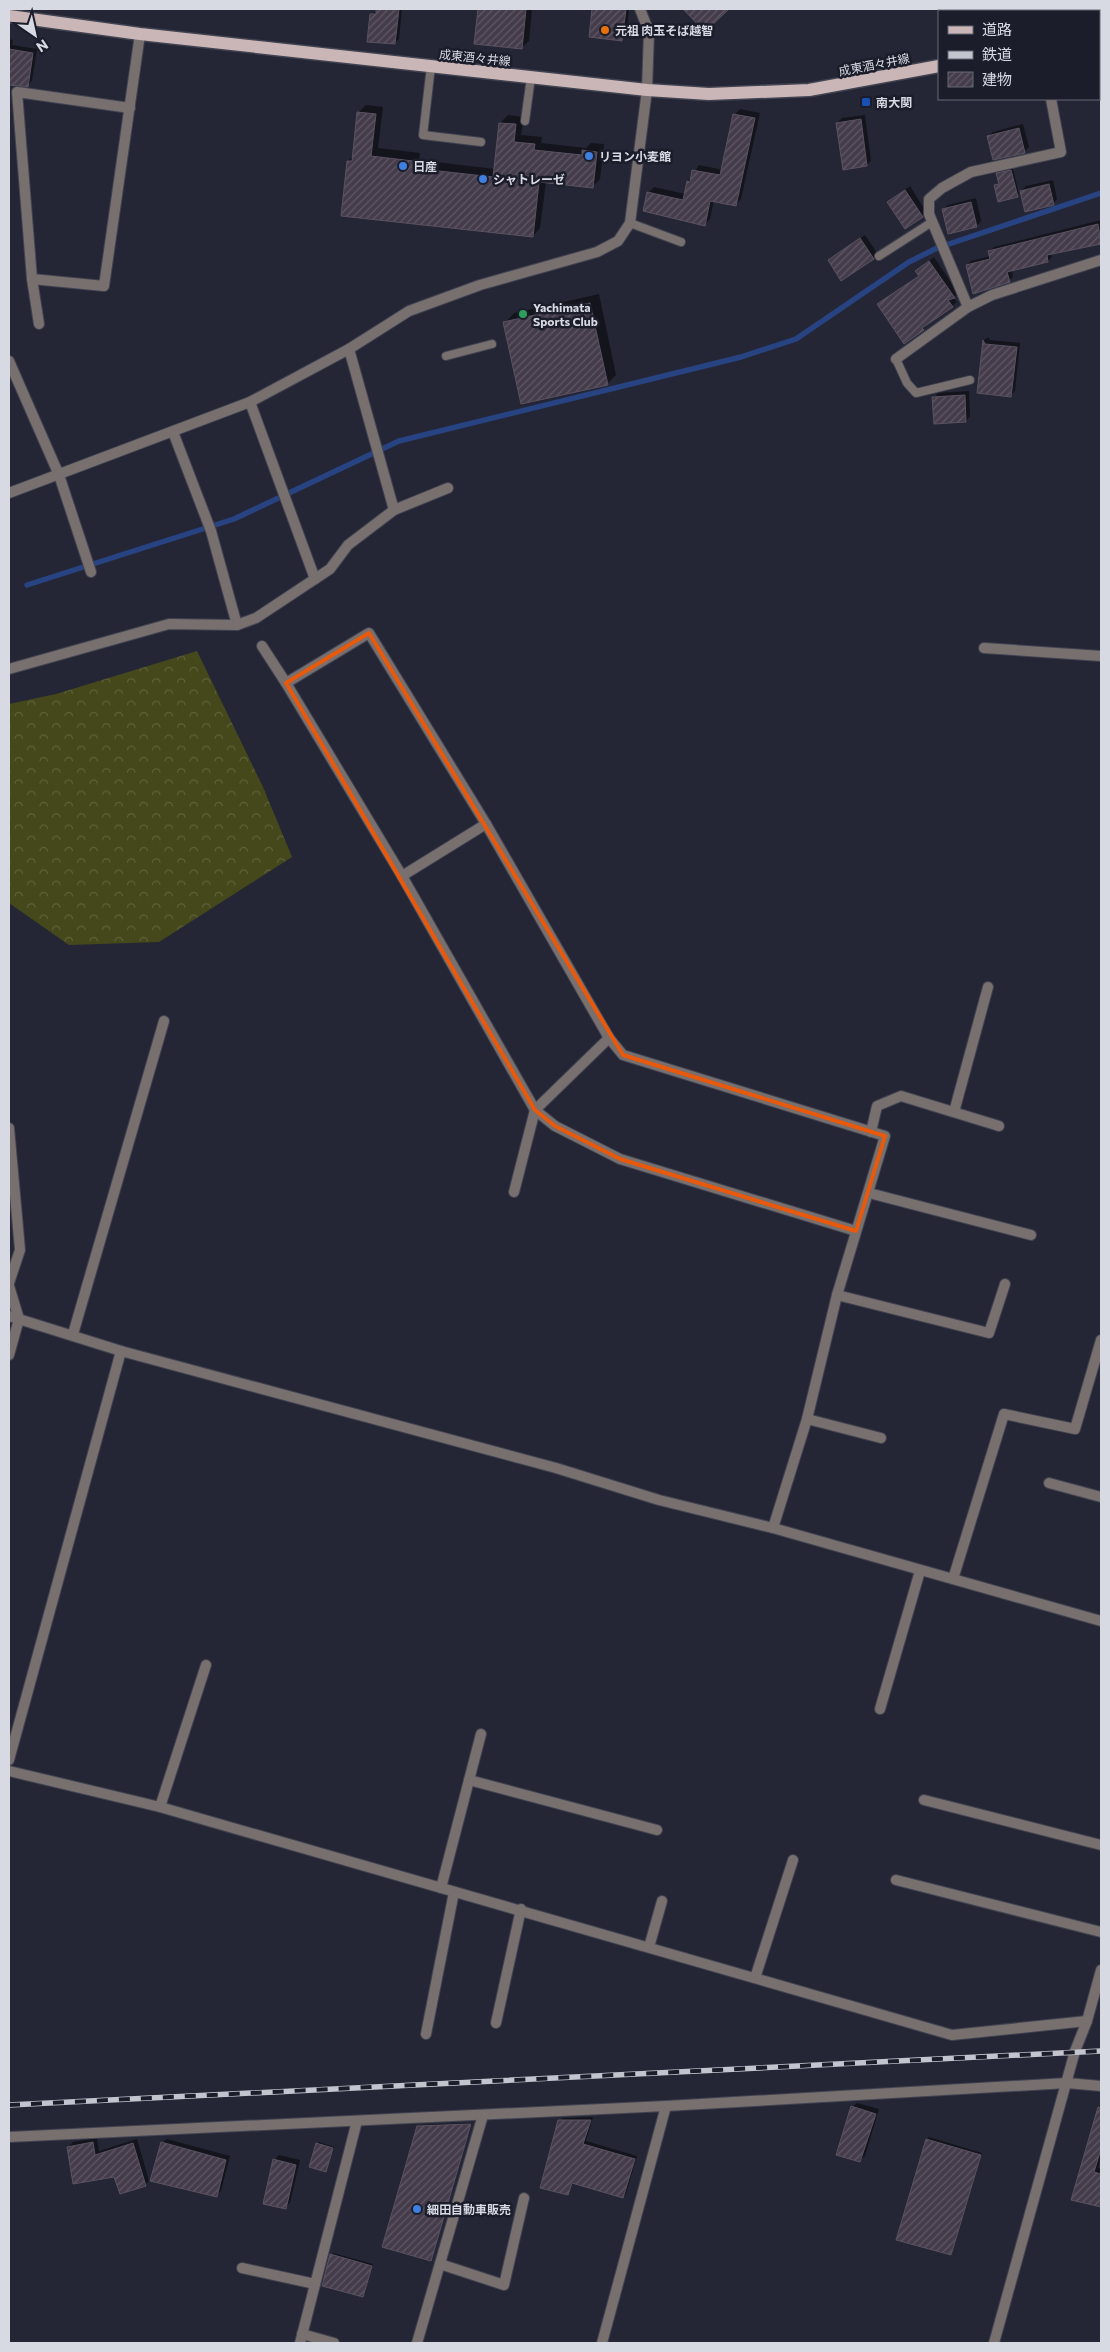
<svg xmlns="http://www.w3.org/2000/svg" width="1110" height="2352" font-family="Commissioner,'Noto Sans JP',sans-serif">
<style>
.forest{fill:url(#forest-crowns)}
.shadow{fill:#0007}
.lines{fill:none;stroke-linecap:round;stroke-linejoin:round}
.stream{stroke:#284382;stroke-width:5.5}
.building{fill:url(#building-hatch);stroke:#5b5261}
.service-casing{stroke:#414351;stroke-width:10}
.minor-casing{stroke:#414351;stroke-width:12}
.tertiary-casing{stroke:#414351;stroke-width:12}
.primary-casing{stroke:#414351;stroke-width:15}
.service{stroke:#786f6f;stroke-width:8}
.minor{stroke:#786f6f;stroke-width:10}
.tertiary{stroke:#786f6f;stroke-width:10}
.primary{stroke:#cab6b7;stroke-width:12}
.rail-casing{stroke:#c2c4ce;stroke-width:5.5}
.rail{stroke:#1b1d2b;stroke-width:4;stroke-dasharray:11;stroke-linecap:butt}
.marked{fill:none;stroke:#e8590c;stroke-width:4;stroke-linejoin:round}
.food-dot{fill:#e8710a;stroke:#1b1d2b;stroke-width:2}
.transit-dot{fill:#1a4fb4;stroke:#1b1d2b;stroke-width:2}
.shop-dot{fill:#3f7fe0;stroke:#1b1d2b;stroke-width:2}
.leisure-dot{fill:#2e9e5b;stroke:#1b1d2b;stroke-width:2}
.labels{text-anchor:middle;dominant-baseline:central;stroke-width:5;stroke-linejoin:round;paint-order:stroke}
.poi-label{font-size:12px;font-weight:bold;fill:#d8dae3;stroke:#1b1d2b;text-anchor:start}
.street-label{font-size:12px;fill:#d8dae3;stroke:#1b1d2b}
</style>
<defs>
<pattern id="forest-crowns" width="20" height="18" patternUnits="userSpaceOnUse" patternTransform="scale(1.25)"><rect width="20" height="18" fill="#45481a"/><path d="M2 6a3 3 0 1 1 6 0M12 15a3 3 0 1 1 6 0" fill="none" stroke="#5f623b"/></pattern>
<pattern id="building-hatch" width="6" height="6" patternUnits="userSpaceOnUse" patternTransform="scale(1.25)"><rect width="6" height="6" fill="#453c4b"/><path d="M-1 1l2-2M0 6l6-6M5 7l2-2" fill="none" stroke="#5f5865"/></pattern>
</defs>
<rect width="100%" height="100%" fill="#242635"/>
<!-- forest -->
<polygon class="forest" points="197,651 263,787 292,857 159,942 69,945 9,903 9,704 56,694"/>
<!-- shadow -->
<g class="shadow">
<polygon points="378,9 402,9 399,39 395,43 371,15"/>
<polygon points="479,9 532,9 529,41 522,47 475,43"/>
<polygon points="593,9 629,9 626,35 622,39 590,36"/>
<polygon points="9,39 13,40 12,45 37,49 32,81 28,85 9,83 11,69 9,68"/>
<polygon points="366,105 383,107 378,148 420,153 419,160 495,169 500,123 508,115 524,117 521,135 542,137 541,143 586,148 591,143 604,144 600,179 593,186 546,182 540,228 533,236 348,161 354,156 358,113"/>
<polygon points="740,109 760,113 741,199 736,205 714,200 710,219 704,225 648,193 654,187 685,194 688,182 699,165 723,170 735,114"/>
<polygon points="865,115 871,161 866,165 837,123 842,118"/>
<polygon points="1023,124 1029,147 1024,152 988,136 993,132"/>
<polygon points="1013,169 1019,194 1017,196 996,186 1000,183 997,174 999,172"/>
<polygon points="1053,180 1057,199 1053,204 1021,191 1026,186"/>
<polygon points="910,186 926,212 922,216 888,202"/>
<polygon points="976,198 981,221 977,226 943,209 948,205"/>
<polygon points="1101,220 1101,243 1051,253 1052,257 1048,261 1012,270 1013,277 1009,281 967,265 971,261 991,256 990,251 994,247"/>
<polygon points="865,235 877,253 873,258 829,260"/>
<polygon points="934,257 958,293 954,298 957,302 952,306 927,323 924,328 920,322 879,304 920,275 917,271"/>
<polygon points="599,294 616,375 607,384 505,323 514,313"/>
<polygon points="988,337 990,340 1020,343 1015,391 1010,396 978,392 984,340"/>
<polygon points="969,391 970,416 966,421 934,397 938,393"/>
<polygon points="857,2103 879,2109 865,2156 860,2161 852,2107"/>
<polygon points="593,2117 586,2141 637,2156 626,2194 623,2197 573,2183 568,2194 560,2121 563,2118"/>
<polygon points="1098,2121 1101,2122 1101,2157 1098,2168 1101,2169 1101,2206 1073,2199"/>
<polygon points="472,2123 432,2257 431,2259 418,2127 420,2125"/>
<polygon points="929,2137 982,2153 951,2254 927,2139"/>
<polygon points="97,2138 99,2151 137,2139 149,2181 145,2185 115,2175 68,2147 73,2142"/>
<polygon points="167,2139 230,2156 221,2191 216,2195 162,2143"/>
<polygon points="319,2142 334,2147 325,2171 317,2143"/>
<polygon points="279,2155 300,2160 290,2203 285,2207 274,2160"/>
<polygon points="333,2253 373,2264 363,2296 331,2255"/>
</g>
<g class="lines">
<!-- stream -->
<polyline class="stream" points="27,585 234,519 399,441 741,357 796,339 909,262 937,248 1101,193"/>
</g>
<!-- building -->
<g class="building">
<polygon points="376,9 399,9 395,44 367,42 370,14 376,14"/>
<polygon points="478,9 526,9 522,49 474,44"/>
<polygon points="592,9 626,9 622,41 589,37"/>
<polygon points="683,9 729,9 705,32"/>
<polygon points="9,49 33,53 28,87 9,85"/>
<polygon points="357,112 376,114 371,156 413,161 412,168 493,177 499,123 516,124 514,142 535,144 534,150 582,155 582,150 597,152 593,188 539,182 533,237 341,216 347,161 352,161"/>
<polygon points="733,114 755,118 736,206 710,201 705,226 643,211 647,192 683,200 687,181 690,182 692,170 720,175"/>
<polygon points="861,119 867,166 843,170 836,123"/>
<polygon points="1019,128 1025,153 993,160 987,136"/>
<polygon points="1011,170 1018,197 998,202 994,185 999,184 996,173"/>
<polygon points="1049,184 1054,205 1025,212 1020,191"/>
<polygon points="905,190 923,217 905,229 887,202"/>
<polygon points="971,202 977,227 948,234 942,209"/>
<polygon points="1098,224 1101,244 1047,255 1048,262 1007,272 1010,282 973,294 966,265 990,259 988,251"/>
<polygon points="860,238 874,259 841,281 828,260"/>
<polygon points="929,261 955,298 948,300 953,307 922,328 924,330 904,344 877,304 919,276 915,271"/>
<polygon points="590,303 608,385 521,404 503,322"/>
<polygon points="983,340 985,344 1017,347 1011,397 977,393"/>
<polygon points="965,395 966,422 934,424 932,397"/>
<polygon points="851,2106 876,2114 860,2162 836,2155"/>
<polygon points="1098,2107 1101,2108 1101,2149 1094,2172 1101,2174 1101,2207 1071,2200"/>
<polygon points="558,2120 591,2120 583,2144 635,2159 623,2198 572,2183 568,2195 540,2188"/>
<polygon points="471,2124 431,2261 382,2247 417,2126"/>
<polygon points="926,2139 981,2155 951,2255 896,2240"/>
<polygon points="93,2142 95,2155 133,2143 146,2186 120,2194 114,2177 73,2184 67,2147"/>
<polygon points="161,2142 226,2160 217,2197 150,2181"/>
<polygon points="316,2143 333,2148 326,2172 309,2167"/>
<polygon points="273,2159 296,2165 286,2209 263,2204"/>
<polygon points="330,2254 372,2266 363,2297 322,2286"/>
</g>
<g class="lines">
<defs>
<g id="service">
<polyline points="431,66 423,135 481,142"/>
<polyline points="525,121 531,77"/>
<polyline points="630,223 681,242"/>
<polyline points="879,256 932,222"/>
<polyline points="446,356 492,344"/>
<polyline points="896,359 907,383 916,393 970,380"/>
</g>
<g id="minor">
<polyline points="32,279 104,286 140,34"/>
<polyline points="968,307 929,214 929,199 942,188 971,172 1061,152 1051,99"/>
<polyline points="39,324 32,279 17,92 130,108"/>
<polyline points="349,349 394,510"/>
<polyline points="896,359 968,307 992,295 1101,260"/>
<polyline points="9,361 59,475 91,572"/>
<polyline points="250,402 315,579"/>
<polyline points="173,432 211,531 237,625"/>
<polyline points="9,493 250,402 349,349 409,311 480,285 597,252 618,241 630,223 647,90 649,32 640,9"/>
<polyline points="262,646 286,683 369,633 486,824 609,1038 623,1055 885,1136 837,1295 807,1419 773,1528"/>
<polyline points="984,648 1101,656"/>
<polyline points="9,669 169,624 237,625 256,618 330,569 348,545 394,510 448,488"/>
<polyline points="286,683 402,876 535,1110 555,1126 620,1159 856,1231"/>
<polyline points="402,876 486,824"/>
<polyline points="954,1112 988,987"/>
<polyline points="9,1128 20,1250 9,1283"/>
<polyline points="871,1132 877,1106 901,1096 999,1126"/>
<polyline points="514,1192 535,1110 609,1038"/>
<polyline points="869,1193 1031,1235"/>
<polyline points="9,1286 19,1319 9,1355"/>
<polyline points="837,1295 989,1333 1005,1284"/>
<polyline points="9,1316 121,1351 556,1468 659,1500 773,1528 1101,1621"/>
<polyline points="73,1334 164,1021"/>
<polyline points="807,1419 881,1438"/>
<polyline points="1049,1483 1101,1497"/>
<polyline points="953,1579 1004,1414 1075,1429 1101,1340"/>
<polyline points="880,1709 920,1571"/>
<polyline points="9,1760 121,1351"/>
<polyline points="469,1780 657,1830"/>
<polyline points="924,1800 1101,1845"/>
<polyline points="160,1807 206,1665"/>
<polyline points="896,1880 1101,1932"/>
<polyline points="441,1888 481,1734"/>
<polyline points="649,1947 662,1901"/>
<polyline points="755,1978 793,1860"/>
<polyline points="496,2023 521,1909"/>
<polyline points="426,2034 454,1892"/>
<polyline points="440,2264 504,2285 524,2198"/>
<polyline points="242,2268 315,2284"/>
<polyline points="302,2334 334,2343"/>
<polyline points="300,2343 357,2121"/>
<polyline points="417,2343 483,2115"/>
<polyline points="602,2343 666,2106"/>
<polyline points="994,2343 1075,2051 1087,2021 1101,1970"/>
</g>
<g id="tertiary">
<polyline points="9,1771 160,1807 952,2035 1087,2021"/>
<polyline points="9,2137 666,2106 1067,2083 1101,2086"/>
</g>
<g id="primary">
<polyline points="9,16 140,34 647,90 709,94 809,90 939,66"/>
<polyline points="1099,37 1101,36"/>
</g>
</defs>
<!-- service casing -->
<use href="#service" class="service-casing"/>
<!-- minor casing -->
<use href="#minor" class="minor-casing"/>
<!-- tertiary casing -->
<use href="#tertiary" class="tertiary-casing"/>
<!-- primary casing -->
<use href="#primary" class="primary-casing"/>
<!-- service -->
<use href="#service" class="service"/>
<!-- minor -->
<use href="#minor" class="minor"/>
<!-- tertiary -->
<use href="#tertiary" class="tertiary"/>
<!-- primary -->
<use href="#primary" class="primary"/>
<defs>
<polyline id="rail" points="9,2105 1101,2051"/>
</defs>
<!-- rail casing -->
<use href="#rail" class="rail-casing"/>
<!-- rail -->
<use href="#rail" class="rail"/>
</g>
<!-- marked area -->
<path class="marked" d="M 369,633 L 623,1055 L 885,1136 L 856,1231 L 620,1159 L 555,1126 L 535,1110 L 286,683 Z"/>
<!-- markers -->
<circle class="food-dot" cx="605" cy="30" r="5"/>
<rect class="transit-dot" x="861" y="97" width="10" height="10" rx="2.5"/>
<g class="shop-dot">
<circle cx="589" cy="156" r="5"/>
<circle cx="403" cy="166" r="5"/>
<circle cx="483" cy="179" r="5"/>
<circle cx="417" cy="2209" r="5"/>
</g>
<circle class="leisure-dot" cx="523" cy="314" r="5"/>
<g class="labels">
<!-- poi labels -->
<g class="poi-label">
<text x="615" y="30">元祖 肉玉そば越智</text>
<text x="876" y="102">南大関</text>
<text x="599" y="156">リヨン小麦館</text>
<text x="413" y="166">日産</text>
<text x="493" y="179">シャトレーゼ</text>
<text x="533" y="307">Yachimata<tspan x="533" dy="14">Sports Club</tspan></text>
<text x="427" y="2209">細田自動車販売</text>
</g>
<!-- street labels -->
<g class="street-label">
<text transform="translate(475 57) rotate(6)">成東酒々井線</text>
<text transform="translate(874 64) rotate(-11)">成東酒々井線</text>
</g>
</g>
<!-- border -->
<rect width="1110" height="2352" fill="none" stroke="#d8dae3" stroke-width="20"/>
<!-- legend -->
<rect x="938" y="10" width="162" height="90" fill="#1b1d2b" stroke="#676975"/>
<rect x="948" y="26" width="25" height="8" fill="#cab6b7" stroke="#676975"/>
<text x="982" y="35" font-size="15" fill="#d8dae3">道路</text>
<rect x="948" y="51" width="25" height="8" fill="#c2c4ce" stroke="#676975"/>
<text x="982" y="60" font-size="15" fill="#d8dae3">鉄道</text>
<rect x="948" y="72" width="25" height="15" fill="url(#building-hatch)" stroke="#676975"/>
<text x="982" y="85" font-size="15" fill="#d8dae3">建物</text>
<!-- north arrow -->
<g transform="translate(35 35) rotate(146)" stroke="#1b1d2b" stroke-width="4" paint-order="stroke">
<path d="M0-4L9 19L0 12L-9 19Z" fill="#d8dae3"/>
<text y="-8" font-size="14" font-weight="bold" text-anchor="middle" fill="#d8dae3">N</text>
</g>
</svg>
